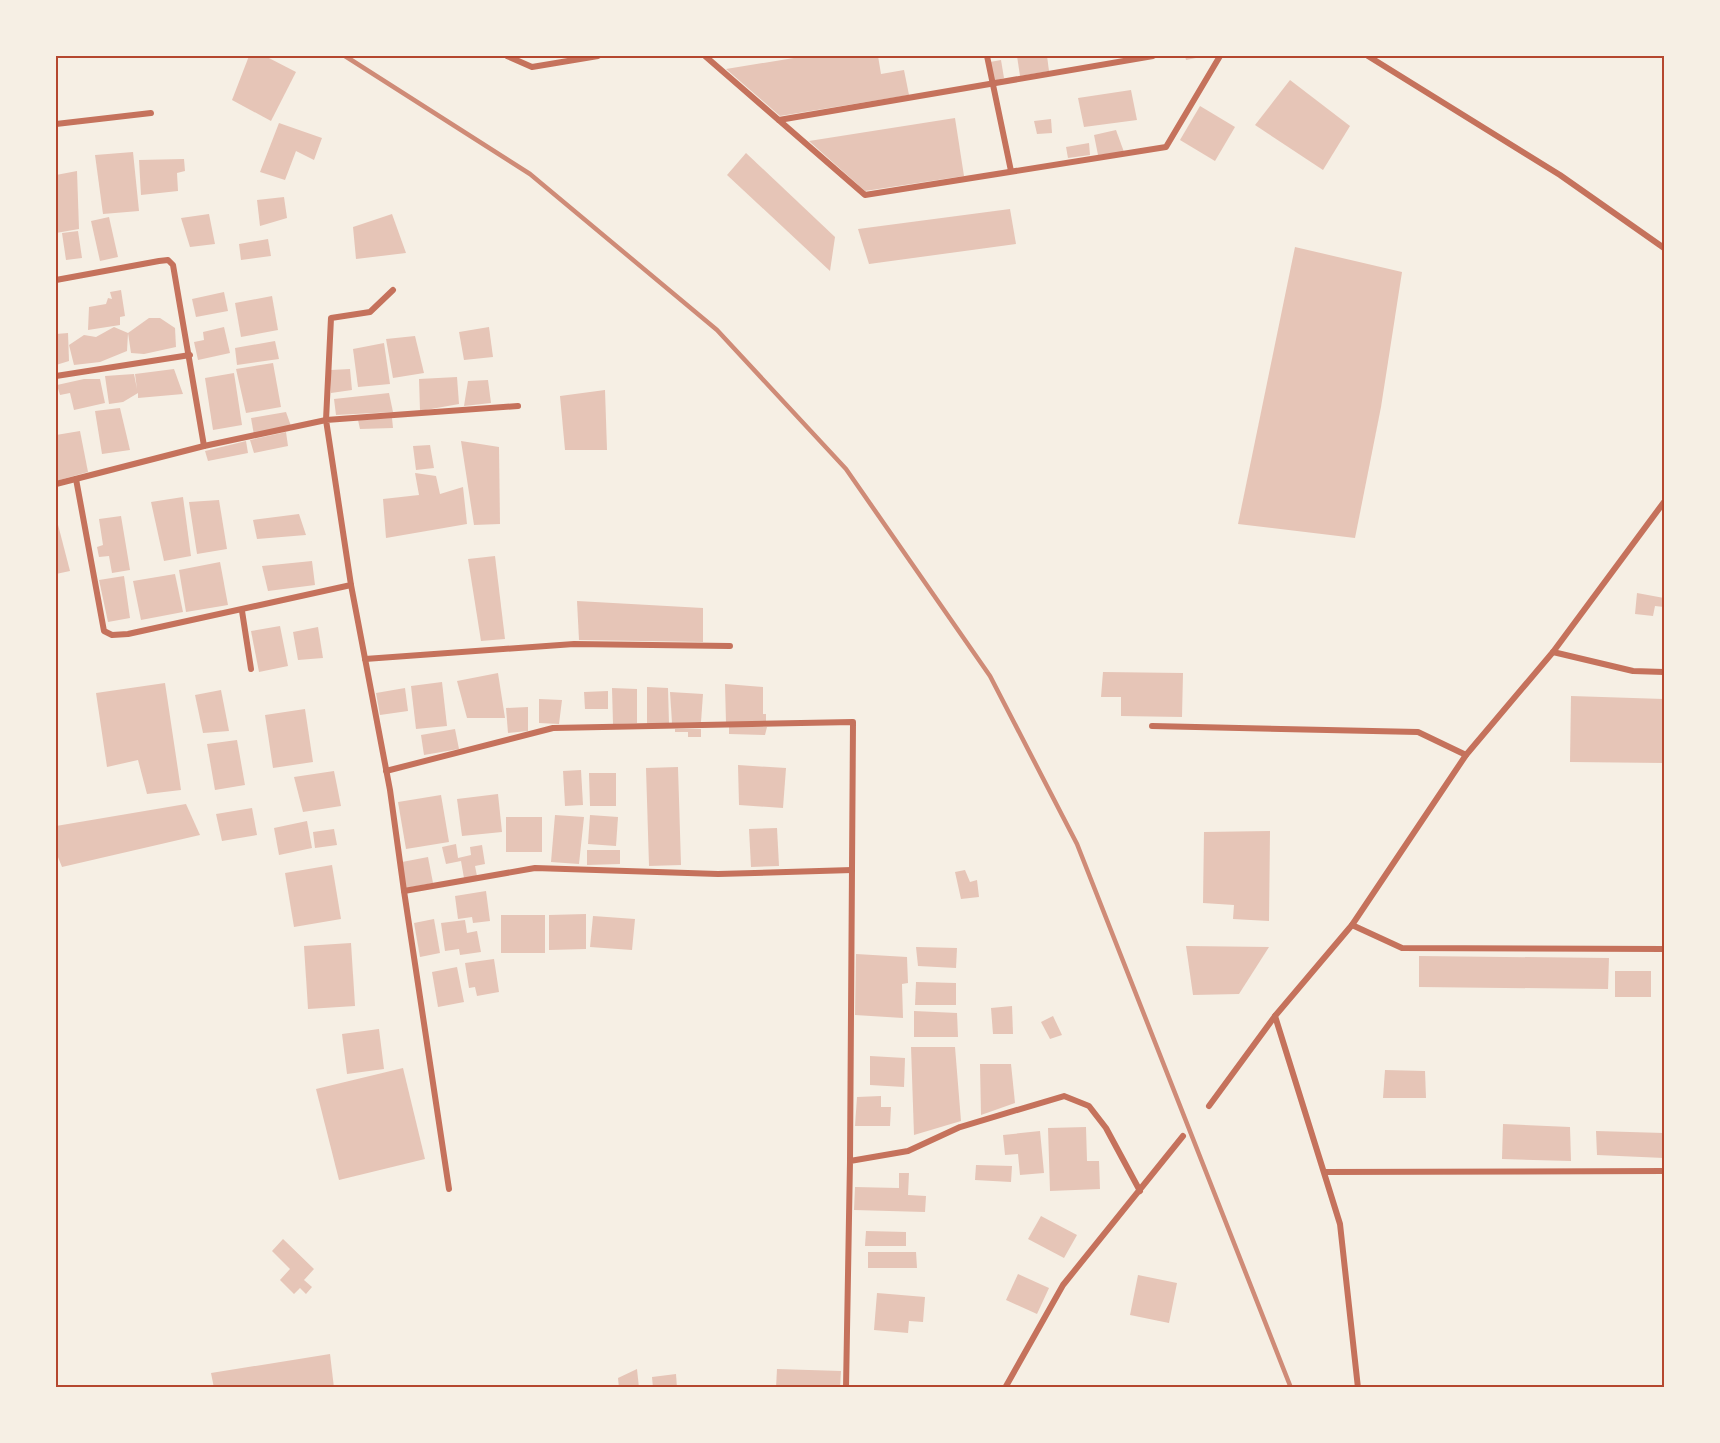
<svg xmlns="http://www.w3.org/2000/svg" width="1720" height="1443" font-family="'Fira Sans Condensed',sans-serif">
<style>
.building{fill:#e6c5b7}
.lines{fill:none;stroke-linecap:round;stroke-linejoin:round}
.minor{stroke:#c5725c;stroke-width:6}
.rail{stroke:#cf8b77;stroke-width:4.5}
.neatline{fill:none;stroke:#b5482f;stroke-width:2}
</style>
<rect width="100%" height="100%" fill="#f6efe4"/>
<!-- building -->
<g class="building">
<polygon points="249,56 265,56 296,72 271,121 232,100"/>
<polygon points="806,56 878,56 881,74 904,70 909,95 780,116 726,69"/>
<polygon points="1017,56 1047,56 1049,71 1020,76"/>
<polygon points="1185,56 1201,56 1201,57 1186,60"/>
<polygon points="1001,60 1004,78 994,81 990,62"/>
<polygon points="1290,80 1350,126 1323,170 1255,125"/>
<polygon points="1131,90 1137,120 1084,127 1078,98"/>
<polygon points="1200,106 1235,127 1215,161 1180,140"/>
<polygon points="955,118 964,176 865,191 809,141"/>
<polygon points="1051,119 1052,133 1037,134 1034,121"/>
<polygon points="279,123 322,138 314,160 296,151 285,180 260,172"/>
<polygon points="1116,130 1124,152 1098,155 1094,135"/>
<polygon points="1089,143 1090,155 1068,158 1066,147"/>
<polygon points="133,152 139,211 103,214 95,155"/>
<polygon points="746,153 835,237 830,271 727,175"/>
<polygon points="184,159 185,171 177,173 178,191 141,195 139,160"/>
<polygon points="77,171 79,229 56,233 56,175"/>
<polygon points="284,197 287,218 260,226 257,200"/>
<polygon points="1010,209 1016,244 869,264 858,229"/>
<polygon points="209,214 215,244 190,247 181,218"/>
<polygon points="392,214 406,253 356,259 353,227"/>
<polygon points="109,217 118,257 100,261 91,221"/>
<polygon points="78,231 82,258 66,260 62,233"/>
<polygon points="268,239 271,256 241,260 239,244"/>
<polygon points="1295,247 1402,272 1381,407 1355,538 1238,524"/>
<polygon points="121,290 125,316 120,317 120,325 88,330 89,307 106,304 108,298 112,299 110,292"/>
<polygon points="224,292 228,311 196,317 192,299"/>
<polygon points="272,296 278,330 241,337 235,303"/>
<polygon points="149,318 160,318 175,328 176,347 144,354 131,353 128,333"/>
<polygon points="114,327 128,333 127,351 100,362 74,365 69,345 84,335 96,337"/>
<polygon points="224,327 230,353 198,360 194,342 204,340 203,332"/>
<polygon points="489,327 493,357 464,360 459,332"/>
<polygon points="68,333 69,361 56,365 56,334"/>
<polygon points="415,336 424,373 393,378 386,339"/>
<polygon points="275,341 279,359 237,365 235,348"/>
<polygon points="384,343 390,384 358,387 353,349"/>
<polygon points="273,363 281,407 246,413 236,369"/>
<polygon points="174,369 183,394 138,398 138,393 123,402 109,404 105,376 134,374 137,389 135,374"/>
<polygon points="350,369 352,390 331,393 331,370"/>
<polygon points="234,373 242,425 213,430 205,378"/>
<polygon points="457,377 459,404 420,411 419,379"/>
<polygon points="84,379 100,379 105,403 74,410 70,393 60,395 57,385"/>
<polygon points="488,380 491,403 464,406 468,381"/>
<polygon points="605,390 607,450 565,450 560,396"/>
<polygon points="389,393 393,412 336,415 334,399"/>
<polygon points="120,408 130,450 102,454 95,411"/>
<polygon points="286,412 291,426 254,435 251,418"/>
<polygon points="392,418 393,428 360,429 358,420"/>
<polygon points="80,431 88,472 56,481 56,435"/>
<polygon points="286,432 288,446 254,453 250,440"/>
<polygon points="246,441 248,453 208,461 205,451"/>
<polygon points="461,441 499,447 500,524 474,525"/>
<polygon points="430,445 434,468 416,470 413,446"/>
<polygon points="415,473 436,476 440,494 463,487 467,524 386,538 383,499 419,495"/>
<polygon points="183,497 191,556 164,561 151,502"/>
<polygon points="219,500 227,549 197,554 189,502"/>
<polygon points="299,514 306,535 257,539 253,520"/>
<polygon points="121,516 130,570 112,573 109,556 99,557 97,547 103,545 99,519"/>
<polygon points="56,517 70,571 56,574"/>
<polygon points="495,556 505,639 481,641 468,559"/>
<polygon points="312,561 315,585 268,591 262,566"/>
<polygon points="220,562 228,605 186,612 179,570"/>
<polygon points="175,574 183,612 141,620 133,581"/>
<polygon points="124,576 130,618 108,622 99,580"/>
<polygon points="1637,593 1664,598 1664,607 1655,606 1653,616 1635,614"/>
<polygon points="577,601 703,608 703,642 579,640"/>
<polygon points="280,626 288,666 259,672 251,631"/>
<polygon points="318,627 323,658 298,660 293,632"/>
<polygon points="1103,672 1183,673 1182,717 1121,716 1121,697 1101,697"/>
<polygon points="498,673 505,718 467,718 457,681"/>
<polygon points="442,682 447,726 416,729 411,686"/>
<polygon points="165,683 181,790 147,794 138,760 107,767 96,693"/>
<polygon points="725,684 763,687 763,714 766,714 766,721 726,723"/>
<polygon points="647,687 668,688 669,724 647,724"/>
<polygon points="405,688 408,711 380,715 376,693"/>
<polygon points="612,688 637,689 637,723 613,724"/>
<polygon points="221,690 229,731 203,733 195,695"/>
<polygon points="608,691 608,709 585,709 584,692"/>
<polygon points="670,692 703,694 701,722 672,723"/>
<polygon points="1571,696 1664,699 1664,763 1570,762"/>
<polygon points="539,699 562,700 559,724 539,723"/>
<polygon points="528,707 528,731 508,733 506,708"/>
<polygon points="305,709 313,762 273,768 265,715"/>
<polygon points="729,727 767,727 765,735 729,734"/>
<polygon points="455,729 459,749 424,755 421,735"/>
<polygon points="675,729 701,729 701,737 688,737 688,732 675,732"/>
<polygon points="237,740 245,785 215,790 207,744"/>
<polygon points="738,765 786,768 783,808 739,805"/>
<polygon points="678,767 681,865 649,866 646,768"/>
<polygon points="581,770 583,805 565,806 563,771"/>
<polygon points="334,771 341,806 303,812 294,777"/>
<polygon points="589,773 616,773 616,806 590,806"/>
<polygon points="498,794 502,832 462,836 457,799"/>
<polygon points="441,795 449,842 406,849 398,802"/>
<polygon points="186,804 200,835 62,867 56,852 56,826"/>
<polygon points="252,808 257,835 222,841 216,814"/>
<polygon points="555,815 584,817 579,864 551,862"/>
<polygon points="590,815 618,817 616,846 588,844"/>
<rect x="506" y="817" width="36" height="35"/>
<polygon points="307,821 312,848 279,855 274,828"/>
<polygon points="777,828 779,866 751,867 749,829"/>
<polygon points="334,829 337,845 315,848 313,832"/>
<polygon points="1270,831 1269,921 1233,919 1234,905 1203,903 1204,832"/>
<polygon points="456,844 458,858 471,855 470,847 482,845 485,864 475,866 477,876 464,878 461,861 446,864 442,847"/>
<polygon points="587,850 620,850 620,864 587,865"/>
<polygon points="428,857 433,883 406,888 402,862"/>
<polygon points="332,865 341,919 294,927 285,873"/>
<polygon points="965,870 970,882 977,880 979,897 961,899 955,872"/>
<polygon points="486,891 490,921 473,923 472,917 458,919 455,896"/>
<polygon points="586,914 586,949 549,950 549,915"/>
<rect x="501" y="915" width="44" height="38"/>
<polygon points="593,916 635,919 632,950 590,947"/>
<polygon points="434,919 440,953 420,957 414,923"/>
<polygon points="465,920 467,933 477,931 481,952 460,955 459,949 445,951 441,923"/>
<polygon points="351,943 355,1006 308,1009 304,946"/>
<polygon points="1186,946 1269,947 1239,994 1193,995"/>
<polygon points="916,947 957,948 956,968 918,966"/>
<polygon points="856,954 907,957 908,983 902,984 903,1018 855,1015"/>
<polygon points="1419,956 1609,958 1608,989 1419,987"/>
<polygon points="494,959 499,992 477,996 475,987 469,988 465,963"/>
<polygon points="457,967 464,1002 438,1007 432,972"/>
<rect x="1615" y="971" width="36" height="26"/>
<polygon points="916,982 956,983 956,1005 915,1005"/>
<polygon points="1012,1006 1013,1034 993,1034 991,1008"/>
<polygon points="914,1011 957,1013 958,1037 914,1037"/>
<polygon points="1053,1016 1062,1035 1050,1039 1041,1022"/>
<polygon points="379,1029 384,1069 347,1074 342,1034"/>
<polygon points="911,1047 955,1047 961,1121 914,1135"/>
<polygon points="870,1056 905,1058 904,1087 870,1085"/>
<polygon points="980,1064 1011,1064 1015,1103 981,1115"/>
<polygon points="403,1068 425,1159 339,1180 316,1089"/>
<polygon points="1385,1070 1425,1071 1426,1098 1383,1098"/>
<polygon points="881,1096 881,1107 891,1107 890,1126 855,1126 857,1097"/>
<polygon points="1503,1124 1570,1127 1571,1161 1502,1159"/>
<polygon points="1086,1127 1087,1161 1099,1161 1100,1189 1050,1191 1048,1128"/>
<polygon points="1040,1131 1044,1173 1020,1175 1018,1154 1005,1155 1003,1135"/>
<polygon points="1596,1131 1664,1133 1664,1158 1597,1155"/>
<polygon points="976,1165 1012,1166 1011,1182 975,1180"/>
<polygon points="899,1173 909,1173 908,1195 926,1196 925,1212 854,1210 855,1187 899,1188"/>
<polygon points="1041,1216 1077,1235 1064,1258 1028,1239"/>
<polygon points="866,1231 906,1232 906,1246 865,1246"/>
<polygon points="283,1239 314,1269 304,1280 312,1287 306,1294 300,1288 294,1294 280,1280 290,1269 272,1251"/>
<polygon points="868,1252 916,1252 917,1268 868,1268"/>
<polygon points="1018,1274 1049,1288 1037,1314 1006,1300"/>
<polygon points="1138,1275 1177,1283 1169,1323 1130,1315"/>
<polygon points="877,1293 925,1297 923,1322 909,1321 908,1333 874,1330"/>
<polygon points="330,1354 334,1388 214,1388 211,1373"/>
<polygon points="637,1369 639,1388 619,1388 618,1378"/>
<polygon points="777,1369 841,1371 840,1388 776,1388"/>
<polygon points="676,1374 677,1388 653,1388 652,1377"/>
</g>
<g class="lines">
<!-- minor -->
<g class="minor">
<polyline points="507,56 532,67 598,56"/>
<polyline points="705,56 865,195 1166,147 1220,56"/>
<polyline points="987,56 1011,171"/>
<polyline points="1368,56 1560,175 1664,248"/>
<polyline points="779,120 1153,56"/>
<polyline points="56,124 151,113"/>
<polyline points="56,280 159,261 168,260 173,265 204,446"/>
<polyline points="56,376 190,355"/>
<polyline points="76,479 104,631 112,635 128,634 351,585 326,420 518,406"/>
<polyline points="56,484 204,446 326,420 331,318 370,312 393,290"/>
<polyline points="351,585 390,790 404,891 535,868 718,874 852,870"/>
<polyline points="242,611 251,669"/>
<polyline points="1553,652 1633,671 1664,672"/>
<polyline points="365,659 574,644 730,646"/>
<polyline points="1152,726 1418,732 1466,755"/>
<polyline points="386,771 553,728 853,722 850,1161"/>
<polyline points="404,891 449,1189"/>
<polyline points="1352,925 1402,948 1664,949"/>
<polyline points="1209,1106 1275,1016"/>
<polyline points="1326,1172 1664,1171"/>
<polyline points="846,1388 850,1161 908,1151 960,1127 1064,1096 1089,1106 1106,1128 1140,1191"/>
<polyline points="1005,1388 1063,1285 1183,1136"/>
<polyline points="1358,1388 1340,1224 1275,1016 1352,925 1466,755 1553,652 1664,502"/>
</g>
<!-- rail -->
<polyline class="rail" points="345,56 530,174 717,330 846,469 990,676 1077,844 1291,1388"/>
</g>
<!-- border -->
<rect width="1720" height="1443" fill="none" stroke="#f6efe4" stroke-width="114"/>
<rect x="57" y="57" width="1606" height="1329" class="neatline"/>
</svg>
